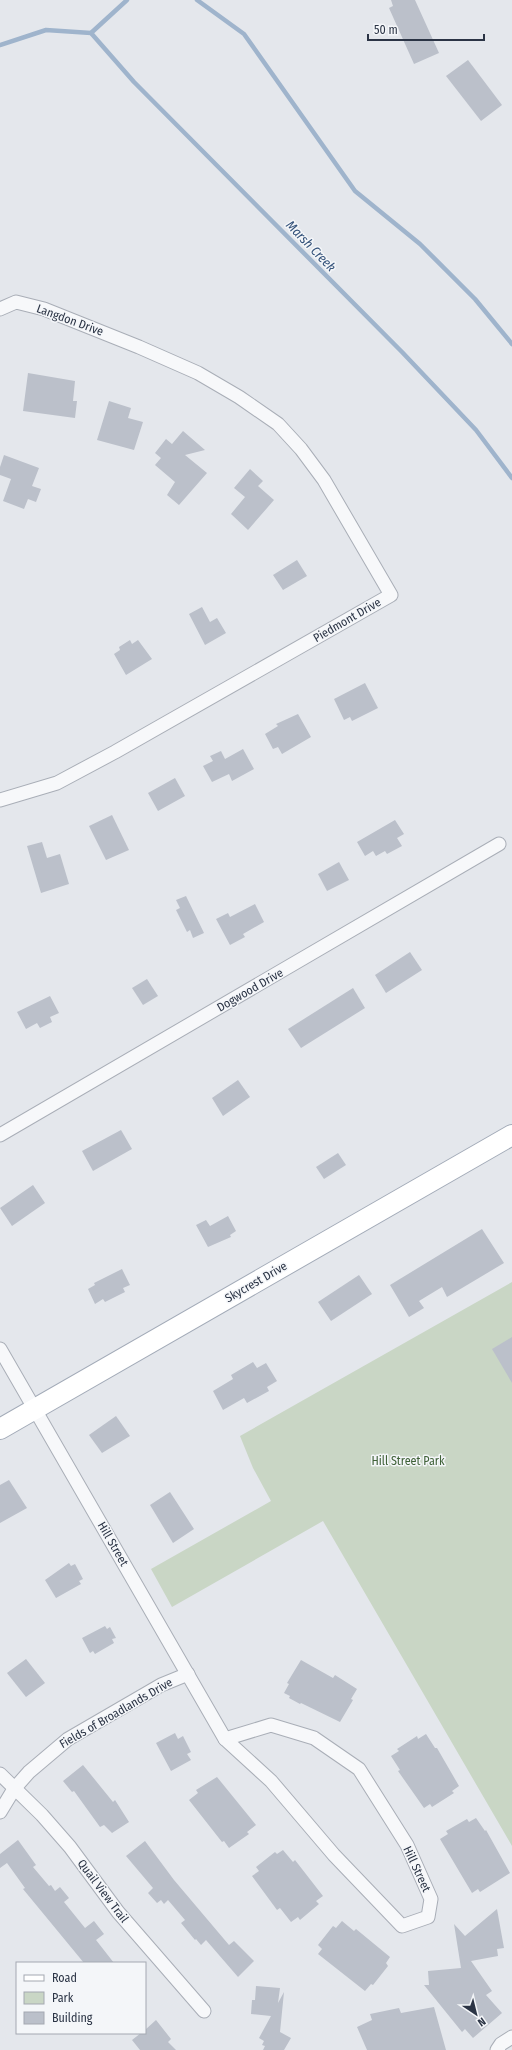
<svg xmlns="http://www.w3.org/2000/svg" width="512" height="2050" font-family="'Fira Sans Condensed',sans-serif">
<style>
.green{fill:#c9d6c5}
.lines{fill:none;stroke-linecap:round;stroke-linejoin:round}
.stream{stroke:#9fb4cc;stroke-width:4.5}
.building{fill:#bbc0ca}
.minor-casing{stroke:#a9aeb7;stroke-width:15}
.primary-casing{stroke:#a3abb8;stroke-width:22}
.minor{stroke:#f7f8fa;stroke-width:13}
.primary{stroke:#fff;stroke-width:20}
.labels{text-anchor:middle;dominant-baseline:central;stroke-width:3;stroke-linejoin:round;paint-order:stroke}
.street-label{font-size:12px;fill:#2b3445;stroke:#f4f6f9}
.park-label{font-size:12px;fill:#3f6138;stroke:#f4f6f9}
.water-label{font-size:13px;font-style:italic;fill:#34527a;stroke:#f4f6f9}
</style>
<rect width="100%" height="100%" fill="#e4e7ec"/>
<!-- green -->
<polygon class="green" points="512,1282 512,1846 323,1521 172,1607 151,1569 271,1501 253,1468 240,1436"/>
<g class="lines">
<!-- stream -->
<g class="stream">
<polyline points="197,0 244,34 355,191 420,244 475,299 512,344"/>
<polyline points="91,33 127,0"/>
<polyline points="0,45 46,30 91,33 134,82 402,352 476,430 512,478"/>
</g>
</g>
<!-- building -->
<g class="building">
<polygon points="391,0 415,0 439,53 414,64 389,8 393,6"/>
<polygon points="468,60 502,105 481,121 446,76"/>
<polygon points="28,373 75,381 73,401 77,401 75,418 23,411"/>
<polygon points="109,401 131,408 128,418 143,422 134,450 97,440"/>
<polygon points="183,431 205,450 185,455 207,473 179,505 167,495 175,482 155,465 161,458 155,453 166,439 172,444"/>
<polygon points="4,455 39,468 32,486 41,489 36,502 28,499 24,509 3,501 11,479 0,475 0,467"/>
<polygon points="250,469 263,481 258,486 274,500 248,530 231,514 245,497 234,488"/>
<polygon points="297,560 307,576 283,590 273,575"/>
<polygon points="202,607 210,622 217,618 226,633 205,645 189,614"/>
<polygon points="130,640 132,644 138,640 152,659 126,675 114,654 120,650 119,647"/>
<polygon points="365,683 378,708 352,721 350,717 344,720 334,699"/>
<polygon points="298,714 311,737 282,754 278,747 273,749 265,734 278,726 276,724"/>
<polygon points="243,749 254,769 232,781 229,774 212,782 203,766 213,761 210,756 221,751 225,759"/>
<polygon points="175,778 185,796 158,811 148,793"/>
<polygon points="112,815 129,850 106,860 89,826"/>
<polygon points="395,820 404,834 397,838 402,846 387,854 385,851 376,856 373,851 365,856 357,842"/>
<polygon points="42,842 47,858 60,854 69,884 41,893 27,846"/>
<polygon points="339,862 349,880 327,891 318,874"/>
<polygon points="186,896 204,933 193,938 190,930 187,932 176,910 180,908 176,900"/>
<polygon points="255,904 264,922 243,934 245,937 230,945 216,919 228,913 230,917"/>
<polygon points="410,952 422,970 386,993 375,975"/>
<polygon points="147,979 158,996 143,1005 132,988"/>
<polygon points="353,988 365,1008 301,1048 288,1029"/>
<polygon points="50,996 59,1013 50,1017 52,1022 40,1028 37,1023 26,1029 17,1012"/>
<polygon points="238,1080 250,1097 223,1116 212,1098"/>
<polygon points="121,1130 132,1149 93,1171 82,1151"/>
<polygon points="338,1153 346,1165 324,1179 316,1167"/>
<polygon points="33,1185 45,1203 12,1226 0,1208"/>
<polygon points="228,1216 236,1231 230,1235 231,1237 208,1247 196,1225 206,1220 210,1226"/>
<polygon points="482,1229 504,1263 447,1297 442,1287 419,1301 424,1308 409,1317 390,1285"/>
<polygon points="122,1269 130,1285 123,1288 125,1292 105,1302 103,1299 95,1304 88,1289 95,1285 94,1283"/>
<polygon points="359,1275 372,1294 331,1321 318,1302"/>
<polygon points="512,1337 512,1383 492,1349"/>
<polygon points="253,1362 257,1368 266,1363 277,1381 267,1387 269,1391 247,1403 244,1398 223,1410 213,1391 233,1379 231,1375"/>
<polygon points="116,1416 130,1436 102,1453 89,1435"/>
<polygon points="9,1480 27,1508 0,1523 0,1485"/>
<polygon points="170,1492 194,1529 173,1543 150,1505"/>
<polygon points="69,1563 71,1566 75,1564 83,1579 79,1581 81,1584 56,1598 45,1580"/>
<polygon points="105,1626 107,1629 110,1627 116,1638 112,1639 114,1643 95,1654 93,1651 90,1653 82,1638"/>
<polygon points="26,1659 45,1683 26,1697 7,1673"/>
<polygon points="301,1660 333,1678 335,1675 357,1689 351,1699 353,1700 340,1722 301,1703 300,1704 289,1698 290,1696 284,1693 289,1684 287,1683"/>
<polygon points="175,1733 178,1739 183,1736 191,1752 187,1754 191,1760 171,1771 156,1743"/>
<polygon points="426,1734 435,1748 437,1748 459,1786 452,1791 454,1793 432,1807 430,1804 424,1808 398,1771 400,1770 391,1756 399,1751 397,1749 417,1736 418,1739"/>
<polygon points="83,1765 113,1802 115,1800 129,1822 112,1833 104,1825 100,1827 74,1791 72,1792 63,1781"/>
<polygon points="217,1777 256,1825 247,1832 249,1834 229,1848 224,1841 222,1842 189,1800 198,1793 196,1790"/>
<polygon points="476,1818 485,1831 486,1830 510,1873 480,1892 478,1889 472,1893 440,1839 448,1834 446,1831 467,1819 469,1822"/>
<polygon points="18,1840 36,1865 33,1867 49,1886 51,1885 55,1891 60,1887 69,1898 64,1902 85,1928 94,1921 104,1934 96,1940 114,1963 84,1963 23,1889 25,1888 7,1863 0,1868 0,1854"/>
<polygon points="145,1841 174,1880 229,1945 234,1941 254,1961 238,1977 206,1940 201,1945 196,1939 195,1940 181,1923 185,1920 168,1900 164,1904 161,1900 157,1903 148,1893 153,1888 126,1856"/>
<polygon points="283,1850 293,1862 295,1860 323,1896 316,1901 319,1904 300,1920 298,1917 291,1922 280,1908 277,1910 252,1876 259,1871 256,1867 275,1852 277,1854"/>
<polygon points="497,1909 504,1948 497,1949 498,1956 471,1961 492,1991 486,1995 502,2013 473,2038 465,2029 462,2032 424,1985 429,1985 428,1971 461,1968 454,1924 465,1936"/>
<polygon points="342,1921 354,1931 356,1929 390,1957 386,1963 388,1966 373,1985 371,1984 365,1991 318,1954 322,1949 318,1945 333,1926 336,1928"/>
<polygon points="256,1986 280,1988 278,2003 284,1992 280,2032 291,2038 284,2050 263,2050 265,2046 262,2045 264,2041 259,2038 271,2016 251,2014 252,2000 255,2000"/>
<polygon points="434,2007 446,2050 367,2050 357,2027 372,2020 370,2014 399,2008 401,2013"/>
<polygon points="156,2020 171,2039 168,2042 176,2050 140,2050 132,2040 141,2033 145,2033 145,2030"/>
</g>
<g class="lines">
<defs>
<g id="minor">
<polyline points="0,309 16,302 44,309 139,347 198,373 239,397 278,424 301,449 324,480 391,595 115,752 57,783 0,800"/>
<polyline points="0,1135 499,844"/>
<polyline points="0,1349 225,1739"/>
<polygon points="271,1725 314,1738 359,1769 407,1845 431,1899 428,1917 402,1926 334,1855 271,1781 225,1739"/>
<polyline points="0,1774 42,1815 70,1847 118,1912 204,2011"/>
<polyline points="0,1812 14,1789 29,1772 68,1739 161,1685 188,1674"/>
<polyline points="497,2050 501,2044 512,2037"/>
</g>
<polyline id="primary" points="0,1429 512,1135"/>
</defs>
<!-- minor casing -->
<use href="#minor" class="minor-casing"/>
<!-- primary casing -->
<use href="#primary" class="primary-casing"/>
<!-- minor -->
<use href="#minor" class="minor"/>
<!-- primary -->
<use href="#primary" class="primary"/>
</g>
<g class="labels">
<!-- street labels -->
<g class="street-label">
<text transform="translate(70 320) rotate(20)">Langdon Drive</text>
<text transform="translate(347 620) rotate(-30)">Piedmont Drive</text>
<text transform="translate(250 990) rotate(-30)">Dogwood Drive</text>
<text transform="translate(256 1282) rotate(-30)">Skycrest Drive</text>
<text transform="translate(113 1544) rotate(60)">Hill Street</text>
<text transform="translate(116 1713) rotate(-30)">Fields of Broadlands Drive</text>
<text transform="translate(417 1869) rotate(65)">Hill Street</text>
<text transform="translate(103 1891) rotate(53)">Quail View Trail</text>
</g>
<!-- park labels -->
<g class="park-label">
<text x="408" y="1461">Hill Street Park</text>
</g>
<!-- water labels -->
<g class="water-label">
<text transform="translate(311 246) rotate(46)">Marsh Creek</text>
</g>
</g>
<!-- legend -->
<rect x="16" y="1962" width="130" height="72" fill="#f4f6f9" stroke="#a4a8b1"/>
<rect x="24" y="1975" width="20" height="6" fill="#ffffff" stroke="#a4a8b1"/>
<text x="52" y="1982" font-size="12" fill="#2b3445">Road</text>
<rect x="24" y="1992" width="20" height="12" fill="#c9d6c5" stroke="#a4a8b1"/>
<text x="52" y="2002" font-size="12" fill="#2b3445">Park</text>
<rect x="24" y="2012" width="20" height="12" fill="#bbc0ca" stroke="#a4a8b1"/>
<text x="52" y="2022" font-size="12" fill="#2b3445">Building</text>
<!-- north arrow -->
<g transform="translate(476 2014) rotate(145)" stroke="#f4f6f9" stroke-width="3" paint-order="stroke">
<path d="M0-3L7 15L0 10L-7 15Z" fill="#2b3445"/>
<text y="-6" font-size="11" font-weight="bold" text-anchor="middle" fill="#2b3445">N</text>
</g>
<!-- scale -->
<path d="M368 34v6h116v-6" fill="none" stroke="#2b3445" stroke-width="2"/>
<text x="374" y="34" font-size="12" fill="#2b3445" stroke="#f4f6f9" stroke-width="3" paint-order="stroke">50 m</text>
</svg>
